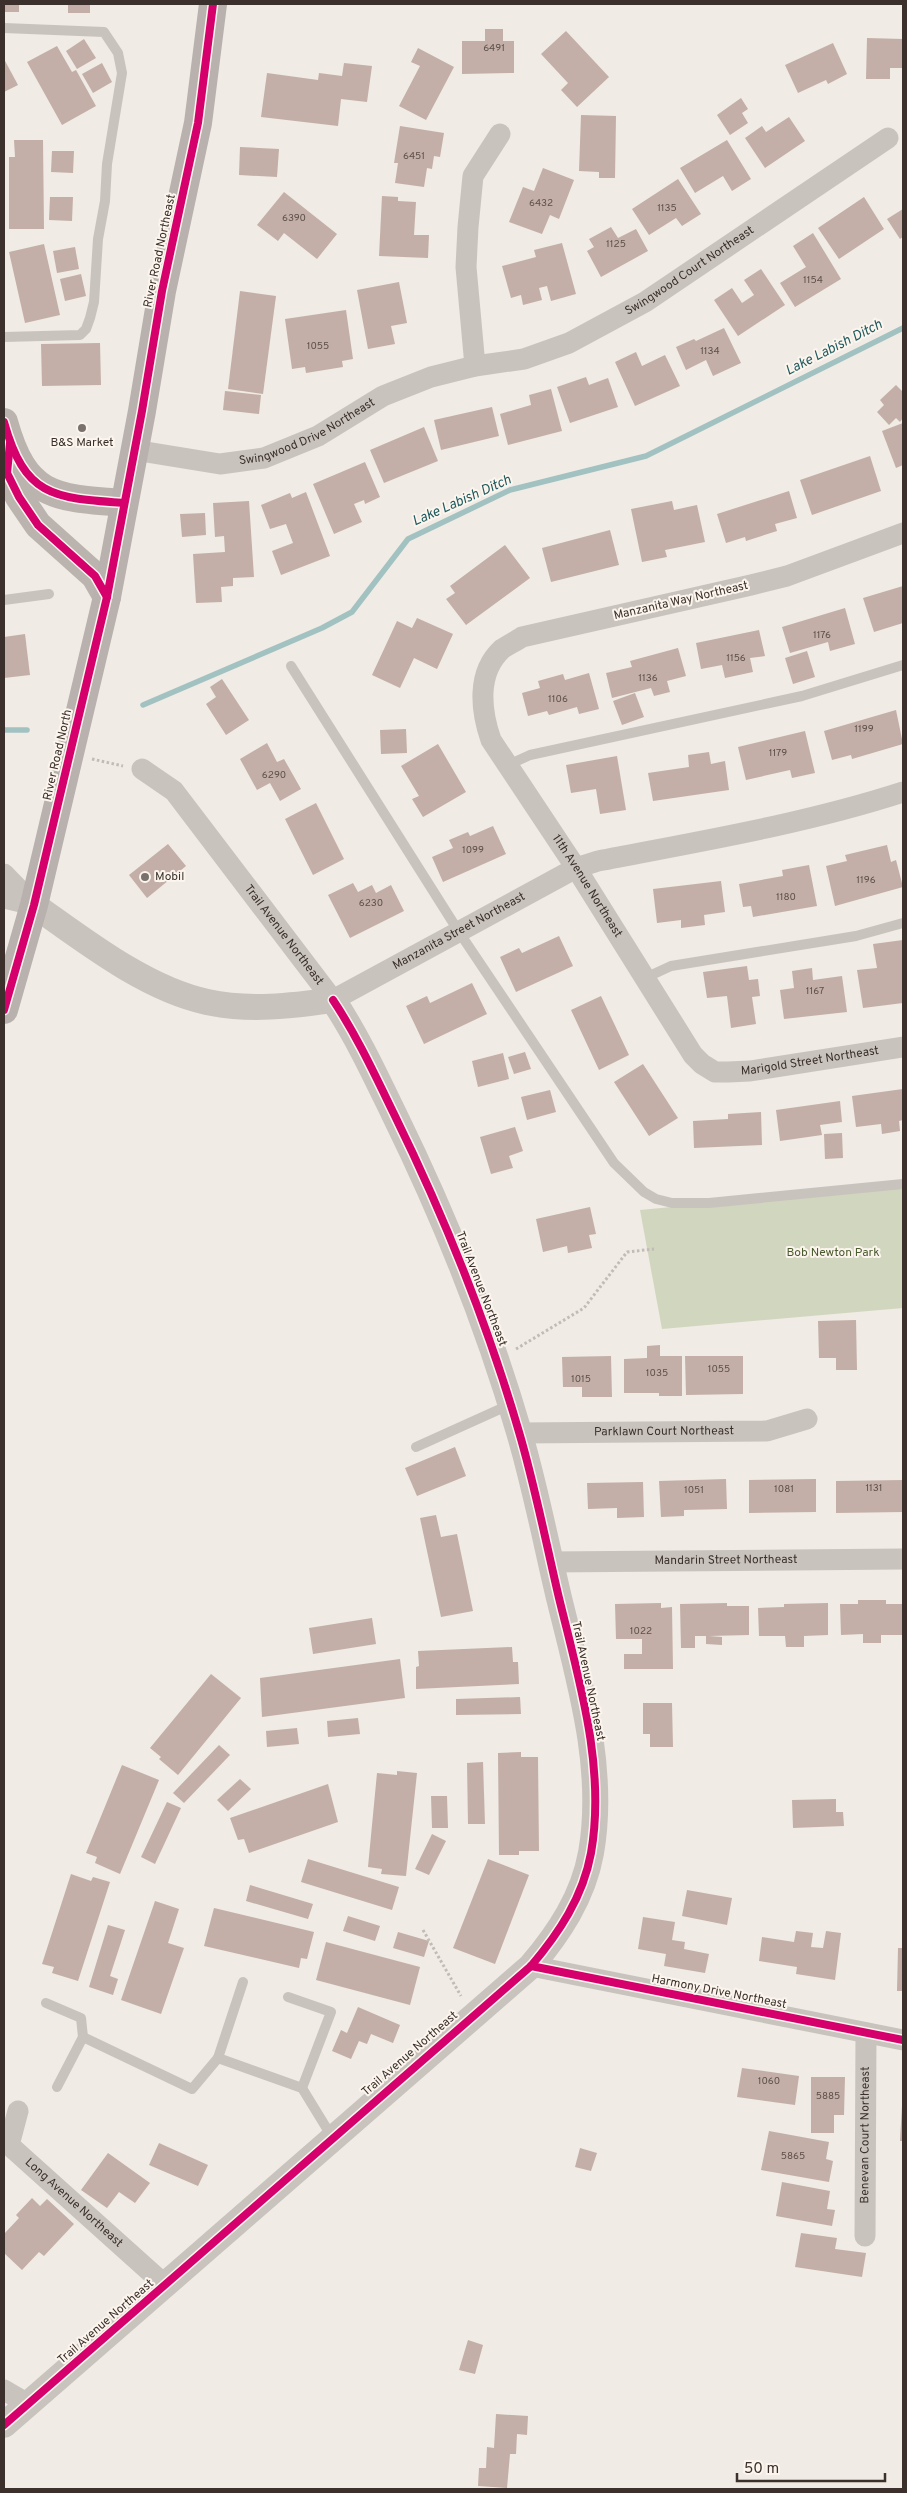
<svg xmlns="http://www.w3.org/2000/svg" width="907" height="2493" font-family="Overpass,sans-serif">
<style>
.green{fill:#d1d6bf}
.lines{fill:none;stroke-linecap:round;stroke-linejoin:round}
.stream{stroke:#a1c2c1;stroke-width:5.5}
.building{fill:#c3afa7}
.path{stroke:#c2bbb6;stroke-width:3;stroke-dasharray:2.5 2.5;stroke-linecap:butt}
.service{stroke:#c9c3be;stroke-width:10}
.minor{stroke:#c9c3be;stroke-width:21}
.tertiary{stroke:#c9c3be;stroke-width:26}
.secondary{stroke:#bab3ae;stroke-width:28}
.primary{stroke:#b8b1ad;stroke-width:28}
.cycleway-casing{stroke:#fbf5ee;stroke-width:11}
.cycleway{stroke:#d6006c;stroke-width:8}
.poi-dot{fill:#7a716c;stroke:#fbf5ee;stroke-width:2}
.labels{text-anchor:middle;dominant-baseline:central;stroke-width:4;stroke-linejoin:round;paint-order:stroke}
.number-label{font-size:10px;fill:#5d504a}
.street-label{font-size:12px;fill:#3b302b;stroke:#fbf5ee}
.poi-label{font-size:12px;fill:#3b302b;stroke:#fbf5ee}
.park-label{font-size:12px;fill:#4a5a2e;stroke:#fbf5ee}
.water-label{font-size:14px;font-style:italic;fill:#1f5a5e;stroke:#fbf5ee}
</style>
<rect width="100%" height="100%" fill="#f0ebe5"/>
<!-- green -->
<polygon class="green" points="903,1185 903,1308 662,1329 640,1210"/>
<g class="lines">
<!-- stream -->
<g class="stream">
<polyline points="143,705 322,628 352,612 408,539 510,490 646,456 903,328"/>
<polyline points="4,730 27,730"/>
</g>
</g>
<!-- building -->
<g class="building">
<rect x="4" y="4" width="15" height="8"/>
<rect x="68" y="4" width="22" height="9"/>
<polygon points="485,29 503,29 503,41 514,41 514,73 462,74 462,41 485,41"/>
<polygon points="566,31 609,77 577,107 561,90 568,83 541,54"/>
<polygon points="867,38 903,39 903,68 890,68 890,79 866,79"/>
<polygon points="84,39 96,58 77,69 66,51"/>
<polygon points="833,43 847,74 828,84 826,80 798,93 785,65"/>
<polygon points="57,46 72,72 76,70 96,106 62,125 27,62"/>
<polygon points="418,48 454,67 426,120 399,106 420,66 411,62"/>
<polygon points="4,59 18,85 4,92"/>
<polygon points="102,63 112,82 93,93 82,74"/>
<polygon points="344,63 372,66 367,102 341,99 338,126 261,117 267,73 318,80 319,73 342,76"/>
<polygon points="741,98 748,109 742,113 748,123 730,135 717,115"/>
<polygon points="581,115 616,116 615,178 599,178 599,172 579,171"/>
<polygon points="789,117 805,141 765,168 745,138 762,126 766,132"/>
<polygon points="400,126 444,133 440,157 434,156 432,169 427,168 424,187 395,183 398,163 394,163"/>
<polygon points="14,140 43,140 44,229 9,229 9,157 15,157"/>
<polygon points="727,140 751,179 732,191 723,176 695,193 680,168"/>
<polygon points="240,147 279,149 277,177 239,175"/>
<polygon points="52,151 74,151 73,173 51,172"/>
<polygon points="543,168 574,180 559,219 550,215 542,234 509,222 523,187 534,191"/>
<polygon points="678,179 701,214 682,226 676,218 649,235 632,209"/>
<polygon points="284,192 337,234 317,259 284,233 278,241 257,225"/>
<polygon points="382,196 398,197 398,201 416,202 414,235 429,235 428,258 379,256"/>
<polygon points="50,197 73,197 72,221 49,220"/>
<polygon points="864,197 884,229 839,259 818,228"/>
<polygon points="903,209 903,237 900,239 887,219"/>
<polygon points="611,227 618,238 636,229 648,251 601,277 587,251 594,247 589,239"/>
<polygon points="813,233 841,279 795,307 780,283 806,267 793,246"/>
<polygon points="562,243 576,294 551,301 547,286 539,288 542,300 523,305 521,295 511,298 502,266 536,257 534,250"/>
<polygon points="44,244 60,315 25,323 9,252"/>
<polygon points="75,247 79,269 57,273 53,251"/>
<polygon points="761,269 785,305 738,336 714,300 732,288 742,303 754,295 744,280"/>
<polygon points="81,274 86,296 65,301 60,279"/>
<polygon points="399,282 407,323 391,326 395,344 368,349 357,290"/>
<polygon points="240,291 276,296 263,394 228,389"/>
<polygon points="346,310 353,359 342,361 343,367 306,373 305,367 292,369 285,319"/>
<polygon points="724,328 741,363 713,376 706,360 686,370 676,347 694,339 696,341"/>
<polygon points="100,343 101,385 42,386 41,344"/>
<polygon points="636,352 642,366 665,355 680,386 635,406 615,362"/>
<polygon points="586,377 589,385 608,378 618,407 570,423 557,387"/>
<polygon points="896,385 903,392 903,418 900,422 896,418 889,425 877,412 884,405 880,400"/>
<polygon points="551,389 562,431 508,445 500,414 531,405 529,395"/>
<polygon points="225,391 261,395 259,414 223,410"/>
<polygon points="492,407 499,436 441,450 434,420"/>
<polygon points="903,423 903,465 896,468 882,431"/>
<polygon points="424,427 438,461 384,483 370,450"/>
<polygon points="870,456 881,491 812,515 800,480"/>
<polygon points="365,462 380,497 365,504 364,500 354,504 362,522 334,534 313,484"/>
<polygon points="789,491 797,518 775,524 777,531 746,541 745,537 726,543 717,514"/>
<polygon points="306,492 330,556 281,575 272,551 293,543 286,524 270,529 261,505 290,493 292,498"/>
<polygon points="249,501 254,577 233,578 233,586 221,587 222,602 196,603 193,554 225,552 224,536 215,537 213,503"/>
<polygon points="672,501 674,510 697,505 705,542 665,550 667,557 642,562 631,509"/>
<polygon points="205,513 206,535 182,537 180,514"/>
<polygon points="610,530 619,565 551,582 542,548"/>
<polygon points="505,545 530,578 466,625 446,599 455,593 450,586"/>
<polygon points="903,586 903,623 874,632 863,598"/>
<polygon points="845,608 855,644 830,651 828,642 790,653 782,627"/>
<polygon points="417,618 453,634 437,669 414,658 400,688 372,675 397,621 412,628"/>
<polygon points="759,630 765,656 750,658 753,672 725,678 722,665 701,669 696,643"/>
<polygon points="25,634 30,675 4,678 4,637"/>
<polygon points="678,648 686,676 667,681 670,692 654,696 651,688 612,698 606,673 632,667 630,661"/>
<polygon points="807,651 815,677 793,684 785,658"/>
<polygon points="589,673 599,709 579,714 577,707 549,715 547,711 528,716 522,693 540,688 538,681 563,674 565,680"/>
<polygon points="222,679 249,720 226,735 206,704 216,697 210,687"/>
<polygon points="635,693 644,717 622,725 613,701"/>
<polygon points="896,710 903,744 852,759 851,755 832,760 824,731"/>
<polygon points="406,729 407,753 381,754 380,730"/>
<polygon points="805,731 815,773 792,778 790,770 746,780 738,747"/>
<polygon points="267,743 277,762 284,759 301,789 280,801 270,783 257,790 240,759"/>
<polygon points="438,744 466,792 423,817 412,799 419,796 401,766"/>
<polygon points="709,752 711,764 725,761 729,790 653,801 648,773 689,767 688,755"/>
<polygon points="617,756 626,810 600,814 596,789 571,793 566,765"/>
<polygon points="316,803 344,859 313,875 285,819"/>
<polygon points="493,826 506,854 443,882 432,857 453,848 449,840 468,832 470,836"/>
<polygon points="168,844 186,866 147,898 129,875"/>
<polygon points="887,845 891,862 896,860 903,887 835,906 826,866 847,861 845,855"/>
<polygon points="809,865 817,906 753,917 751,906 743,907 739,884 783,876 782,870"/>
<polygon points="721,881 725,912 704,915 705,925 681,928 681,920 657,923 653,889"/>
<polygon points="353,883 358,892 372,885 376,893 391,885 404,911 350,938 328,895"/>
<polygon points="559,936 573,966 516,992 500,957 519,948 522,953"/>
<polygon points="903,940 903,1003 863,1008 857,970 877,968 873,944"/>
<polygon points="747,966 749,980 758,979 760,996 752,997 756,1024 731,1028 727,996 707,998 703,972"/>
<polygon points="812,968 813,980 842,976 847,1012 784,1019 780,990 794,988 792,971"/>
<polygon points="472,983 487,1014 424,1044 406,1006 427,996 430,1003"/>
<polygon points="601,996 629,1055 599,1070 571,1010"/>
<polygon points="525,1052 531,1069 514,1074 508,1057"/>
<polygon points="503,1053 509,1079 478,1087 472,1061"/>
<polygon points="643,1064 678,1118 649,1136 614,1082"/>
<polygon points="903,1089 903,1120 899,1121 900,1131 882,1134 881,1124 856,1127 852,1096"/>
<polygon points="550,1090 556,1112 527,1120 521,1097"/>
<polygon points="840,1101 842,1122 820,1125 822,1135 780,1141 776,1110"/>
<polygon points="761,1112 762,1145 694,1148 693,1121 728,1119 728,1114"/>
<polygon points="515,1127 523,1151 509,1156 513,1168 491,1174 480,1137"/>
<polygon points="842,1133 843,1158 825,1159 824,1134"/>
<polygon points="590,1207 596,1234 589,1235 592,1248 568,1253 567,1246 543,1252 536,1219"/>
<polygon points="856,1320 857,1370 836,1370 836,1358 819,1358 818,1321"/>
<polygon points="660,1345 660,1356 682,1356 682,1396 659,1396 659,1393 624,1393 624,1359 647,1358 647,1346"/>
<polygon points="611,1356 612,1397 582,1397 582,1387 563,1387 562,1357"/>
<polygon points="685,1356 743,1356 743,1394 686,1395"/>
<polygon points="455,1447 466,1476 417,1496 405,1468"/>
<polygon points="726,1479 727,1509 684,1510 684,1516 661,1517 659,1481"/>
<polygon points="816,1479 816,1512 749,1513 749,1480"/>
<polygon points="903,1480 903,1512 836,1513 836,1481"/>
<polygon points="643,1482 644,1517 617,1518 617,1508 588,1509 587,1483"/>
<polygon points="436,1515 441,1537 457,1534 473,1611 441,1617 420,1518"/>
<polygon points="858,1600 886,1600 886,1604 903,1604 903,1635 881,1635 881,1643 863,1643 863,1634 841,1635 840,1604 858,1604"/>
<polygon points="661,1603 661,1608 672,1607 673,1669 624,1669 624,1654 642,1654 642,1639 616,1639 615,1604"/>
<polygon points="727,1603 727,1606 749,1606 749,1635 709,1636 722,1637 722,1645 706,1644 706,1636 695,1636 695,1648 681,1648 680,1604"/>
<polygon points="828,1603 828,1635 804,1636 804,1647 786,1647 785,1636 759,1636 758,1608 784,1607 784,1604"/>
<polygon points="372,1618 376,1644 313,1654 309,1628"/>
<polygon points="512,1647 513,1662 518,1662 519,1684 416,1689 416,1667 419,1666 418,1651"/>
<polygon points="400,1659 405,1698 262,1717 260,1678"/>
<polygon points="211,1674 241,1698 178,1775 159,1759 161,1757 150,1748"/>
<polygon points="520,1697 521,1714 456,1715 456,1699"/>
<polygon points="643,1703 672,1703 673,1747 650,1747 650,1734 643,1734"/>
<polygon points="358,1718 360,1734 328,1737 327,1721"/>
<polygon points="297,1728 299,1744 267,1747 266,1731"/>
<polygon points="219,1745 230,1755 184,1803 173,1793"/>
<polygon points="521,1752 521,1757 538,1757 539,1851 519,1851 519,1855 499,1855 498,1753"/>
<polygon points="483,1762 485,1824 468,1824 467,1763"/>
<polygon points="122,1765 159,1780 120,1874 95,1863 97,1857 86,1853"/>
<polygon points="397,1771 417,1773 406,1876 381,1874 382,1869 368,1867 377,1773 397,1775"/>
<polygon points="240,1779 251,1789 228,1811 217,1800"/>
<polygon points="328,1784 338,1822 249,1853 244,1839 238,1840 230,1818"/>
<polygon points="431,1796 447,1796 448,1828 432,1828"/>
<polygon points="836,1799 836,1812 843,1812 844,1826 793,1828 792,1800"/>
<polygon points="167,1802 181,1808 155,1864 141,1857"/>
<polygon points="432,1834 446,1841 429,1875 415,1869"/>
<polygon points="308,1859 399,1887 392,1910 301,1882"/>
<polygon points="488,1859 529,1875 495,1964 453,1948"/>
<polygon points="71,1874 91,1881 93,1877 110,1882 78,1981 52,1973 54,1967 42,1964"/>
<polygon points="250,1885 313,1904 308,1919 246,1901"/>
<polygon points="687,1890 732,1898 727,1925 682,1916"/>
<polygon points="155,1901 179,1909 168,1943 184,1948 161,2014 121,2000"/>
<polygon points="214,1908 314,1932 307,1959 301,1958 299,1968 204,1946"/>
<polygon points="348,1916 380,1926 375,1941 343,1931"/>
<polygon points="643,1917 675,1922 672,1940 685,1942 684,1949 709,1954 705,1973 664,1966 666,1954 638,1949"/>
<polygon points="108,1925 125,1930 110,1976 118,1979 113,1995 89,1987"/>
<polygon points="796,1931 813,1933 811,1947 823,1948 826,1931 841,1933 835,1980 796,1974 797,1967 759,1961 762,1937 794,1942"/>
<polygon points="398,1932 429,1941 424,1957 393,1948"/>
<polygon points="326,1942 420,1967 410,2005 316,1980"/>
<polygon points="898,1948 903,1948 903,1991 897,1991"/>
<polygon points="358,2007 400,2025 393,2043 371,2034 367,2044 359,2041 351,2059 332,2051 341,2030 347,2033"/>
<polygon points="742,2068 799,2076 795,2105 737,2097"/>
<polygon points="811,2077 845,2077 844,2115 834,2115 834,2133 811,2133"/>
<polygon points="902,2106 903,2106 903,2141 900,2141"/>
<polygon points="769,2131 829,2142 826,2159 833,2161 829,2182 761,2170"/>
<polygon points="159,2143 208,2165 198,2186 149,2165"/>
<polygon points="580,2148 597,2153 591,2171 575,2167"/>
<polygon points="108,2153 150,2183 135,2203 119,2192 107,2208 81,2190"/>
<polygon points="782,2182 830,2191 827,2209 835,2210 832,2226 776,2216"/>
<polygon points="32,2198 40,2206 47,2199 74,2224 44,2256 39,2252 22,2270 4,2253 4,2234 19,2218 16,2215"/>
<polygon points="801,2233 837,2238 835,2249 866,2253 862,2277 795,2267"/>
<polygon points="468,2340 483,2345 475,2374 459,2370"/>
<polygon points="496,2414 528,2416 527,2435 517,2434 516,2454 510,2454 507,2488 478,2486 479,2468 486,2468 487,2447 494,2448"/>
</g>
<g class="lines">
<!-- path -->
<g class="path">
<polyline points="92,759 123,766"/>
<polyline points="516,1349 584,1308 627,1252 654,1249"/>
<polyline points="423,1930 461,1996"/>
</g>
<!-- service -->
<g class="service">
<polyline points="4,28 104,32 118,53 122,73 107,164 105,201 98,239 94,302 90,318 86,329 80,335 4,337"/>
<polyline points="4,600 49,594"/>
<polyline points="291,666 459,932 614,1163 644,1192 656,1199 672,1203 709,1203 903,1184"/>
<polyline points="508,765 530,755 802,696 903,665"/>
<polyline points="645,978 671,966 856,936 903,923"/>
<polyline points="416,1447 509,1405"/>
<polyline points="243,1982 218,2058 302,2088 332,2137"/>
<polyline points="288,1997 331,2012 302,2088"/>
<polyline points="46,2003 81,2018 83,2037 57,2087"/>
<polyline points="83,2037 192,2089 218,2058"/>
</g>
<!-- minor -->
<g class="minor">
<polyline points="475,366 466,267 468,227 473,176 500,134"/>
<path id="s1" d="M 134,450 L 220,464 L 264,458 L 318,436 L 383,396 L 431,377 L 475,366 L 524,359 L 569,343 L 645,302 L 888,138"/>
<path id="s2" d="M 903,533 L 787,576 L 751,585 L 522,637 C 516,641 508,645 502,649 C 476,673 481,711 491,740 L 576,868 L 693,1055 L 702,1064 L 715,1072 L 728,1072 L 750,1071 L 903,1047"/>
<path id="s3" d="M 142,769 L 174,791 L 333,1000 L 576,868 L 598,861 C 701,841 804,824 903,792"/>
<polyline points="4,874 34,905"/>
<polyline points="4,898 34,905"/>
<path id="s4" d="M 520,1433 L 767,1431 L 807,1419"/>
<path id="s5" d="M 550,1562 L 903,1559"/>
<polyline points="531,1966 903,2040"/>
<path id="s6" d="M 18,2111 L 9,2145 L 165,2285"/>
<path id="s7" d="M 865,2236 L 866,2033"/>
<polyline points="4,2390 28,2404"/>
</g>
<!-- tertiary -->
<path class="tertiary" d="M 4,2425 L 531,1966 C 559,1933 583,1897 591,1853 C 606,1768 579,1680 559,1598 C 546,1543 535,1486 519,1432 C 487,1322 444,1216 394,1114 C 375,1075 357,1036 333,1000 C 292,1006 248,1011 207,1002 C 146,989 85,941 34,905"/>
<!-- secondary -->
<g class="secondary">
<path d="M 4,422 C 25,497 53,498 124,503"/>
<polyline points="10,443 7,473 19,497 38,525 95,576 107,597"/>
</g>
<!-- primary -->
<polyline class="primary" points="4,1010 34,905 107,597 142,411 162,291 198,123 213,4"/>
<defs>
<g id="cycleway">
<path d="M 4,422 C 25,497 53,498 124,503"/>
<polyline points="10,443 7,473 19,497 38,525 95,576 107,597"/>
<polyline points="4,1010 34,905 107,597 142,411 162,291 198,123 213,4"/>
<polyline points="531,1966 903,2040"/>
<path d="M 4,2425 L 531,1966 C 559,1933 583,1897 591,1853 C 606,1768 579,1680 559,1598 C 546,1543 535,1486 519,1432 C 487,1322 444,1216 394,1114 C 375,1075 357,1036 333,1000"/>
</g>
</defs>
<!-- cycleway casing -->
<use href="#cycleway" class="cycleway-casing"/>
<!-- cycleway -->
<use href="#cycleway" class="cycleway"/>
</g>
<!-- markers -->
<g class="poi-dot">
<circle cx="82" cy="428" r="5"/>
<circle cx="145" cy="877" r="5"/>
</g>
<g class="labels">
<!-- number labels -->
<g class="number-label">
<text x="494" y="48">6491</text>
<text x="414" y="156">6451</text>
<text x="541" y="203">6432</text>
<text x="667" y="208">1135</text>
<text x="294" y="218">6390</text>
<text x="616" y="244">1125</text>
<text x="813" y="280">1154</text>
<text x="318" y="346">1055</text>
<text x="710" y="351">1134</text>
<text x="822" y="635">1176</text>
<text x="736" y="658">1156</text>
<text x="648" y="678">1136</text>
<text x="558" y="699">1106</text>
<text x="864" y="729">1199</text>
<text x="778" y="753">1179</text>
<text x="274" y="775">6290</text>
<text x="473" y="850">1099</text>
<text x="866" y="880">1196</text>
<text x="786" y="897">1180</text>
<text x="371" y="903">6230</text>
<text x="815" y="991">1167</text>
<text x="719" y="1369">1055</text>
<text x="657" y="1373">1035</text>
<text x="581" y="1379">1015</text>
<text x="874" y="1488">1131</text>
<text x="784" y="1489">1081</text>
<text x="694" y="1490">1051</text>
<text x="641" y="1631">1022</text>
<text x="769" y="2081">1060</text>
<text x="828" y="2096">5885</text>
<text x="793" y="2156">5865</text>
</g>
<!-- street labels -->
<g class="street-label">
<text transform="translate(160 251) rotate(-78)">River Road Northeast</text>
<text stroke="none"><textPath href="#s1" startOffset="601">Swingwood Court Northeast</textPath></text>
<text stroke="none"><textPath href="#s1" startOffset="181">Swingwood Drive Northeast</textPath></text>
<text transform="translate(681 601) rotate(-13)">Manzanita Way Northeast</text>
<text transform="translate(58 755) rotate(-77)">River Road North</text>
<text stroke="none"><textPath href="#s2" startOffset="691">11th Avenue Northeast</textPath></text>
<text stroke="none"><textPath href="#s3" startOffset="445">Manzanita Street Northeast</textPath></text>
<text stroke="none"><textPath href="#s3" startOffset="220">Trail Avenue Northeast</textPath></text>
<text stroke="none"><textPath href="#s2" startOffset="1014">Marigold Street Northeast</textPath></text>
<text transform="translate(481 1289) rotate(69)">Trail Avenue Northeast</text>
<text stroke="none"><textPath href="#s4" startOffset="144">Parklawn Court Northeast</textPath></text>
<text stroke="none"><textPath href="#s5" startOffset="176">Mandarin Street Northeast</textPath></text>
<text transform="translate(588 1681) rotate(78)">Trail Avenue Northeast</text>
<text transform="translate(719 1992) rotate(11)">Harmony Drive Northeast</text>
<text transform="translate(410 2054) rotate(-41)">Trail Avenue Northeast</text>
<text stroke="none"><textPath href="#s7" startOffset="101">Benevan Court Northeast</textPath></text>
<text stroke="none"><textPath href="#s6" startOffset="122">Long Avenue Northeast</textPath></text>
<text transform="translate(106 2322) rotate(-41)">Trail Avenue Northeast</text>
</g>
<!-- poi labels -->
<g class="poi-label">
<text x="82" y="443">B&amp;S Market</text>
<text x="155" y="877" text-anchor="start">Mobil</text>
</g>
<!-- park labels -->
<g class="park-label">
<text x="833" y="1253">Bob Newton Park</text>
</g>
<!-- water labels -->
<g class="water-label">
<text transform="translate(834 348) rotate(-27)">Lake Labish Ditch</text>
<text transform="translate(462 501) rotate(-24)">Lake Labish Ditch</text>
</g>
</g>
<!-- border -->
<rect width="907" height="2493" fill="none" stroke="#3b302b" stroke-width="10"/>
<!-- scale -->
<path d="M737 2473v8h148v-8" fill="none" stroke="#3b302b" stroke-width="2.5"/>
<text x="744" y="2473" font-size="15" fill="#3b302b" stroke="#fbf5ee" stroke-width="4" paint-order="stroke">50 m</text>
</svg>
